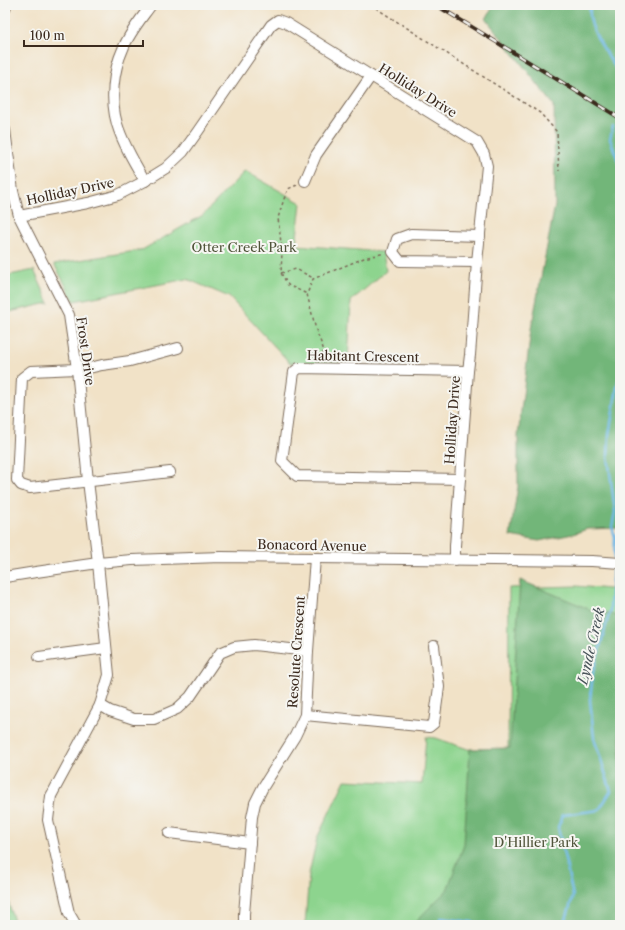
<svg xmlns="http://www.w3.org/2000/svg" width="625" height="930" font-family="'Libre Caslon Text',serif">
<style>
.green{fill:#8dd48e;stroke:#647f56}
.forest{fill:#72b679;stroke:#56704c}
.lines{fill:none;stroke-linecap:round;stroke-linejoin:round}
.stream{stroke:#71bae9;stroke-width:2.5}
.minor-casing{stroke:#7b6a59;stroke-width:12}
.path{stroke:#7b6a59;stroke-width:1.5;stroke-dasharray:3 3;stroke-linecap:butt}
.minor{stroke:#fff;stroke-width:10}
.rail-casing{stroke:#3b2a1e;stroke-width:4}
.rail{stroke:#f6f6f2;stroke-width:2.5;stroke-dasharray:8;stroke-linecap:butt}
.labels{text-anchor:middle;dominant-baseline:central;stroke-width:4;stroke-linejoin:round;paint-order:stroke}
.street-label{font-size:13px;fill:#3b2a1e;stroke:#f6f6f2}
.park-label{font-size:13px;fill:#50543a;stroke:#f6f6f2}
.water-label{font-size:14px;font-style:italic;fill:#4b555b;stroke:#f6f6f2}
</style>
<rect width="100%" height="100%" fill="#f6f6f2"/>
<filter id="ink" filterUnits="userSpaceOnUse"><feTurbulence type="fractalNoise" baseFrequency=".025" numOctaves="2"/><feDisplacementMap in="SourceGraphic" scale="8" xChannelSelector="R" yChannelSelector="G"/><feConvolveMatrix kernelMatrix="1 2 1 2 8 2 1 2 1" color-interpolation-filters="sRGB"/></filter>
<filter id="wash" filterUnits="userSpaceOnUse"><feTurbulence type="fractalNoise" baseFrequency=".012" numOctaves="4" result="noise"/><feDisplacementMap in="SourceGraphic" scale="16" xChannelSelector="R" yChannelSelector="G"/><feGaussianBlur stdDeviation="0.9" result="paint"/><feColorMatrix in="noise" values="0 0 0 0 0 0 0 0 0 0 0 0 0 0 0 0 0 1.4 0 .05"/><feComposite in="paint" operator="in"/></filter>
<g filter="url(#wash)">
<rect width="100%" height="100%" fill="#f1e2c7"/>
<!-- green -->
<g class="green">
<polygon points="245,171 301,203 296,245 383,252 386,271 351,301 348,363 290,363 229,297 187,279 74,301 54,264 142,250 203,215"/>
<polygon points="34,270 49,303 5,313 5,276"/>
<polygon points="576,586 620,590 620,925 305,925 309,874 317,838 345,780 422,784 426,737 436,738 508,763 509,588"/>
<polygon points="5,890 15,925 5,925"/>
</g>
<!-- forest -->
<g class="forest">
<polygon points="494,5 620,5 620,528 587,529 573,534 539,541 510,536 518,486 518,436 531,329 555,205 554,105 486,19"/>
<polygon points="520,580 596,612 609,613 620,618 620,925 412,925 447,890 464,845 470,749 510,748"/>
</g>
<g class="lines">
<!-- stream -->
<g class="stream">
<path d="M 590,5 C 587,30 605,48 616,69 C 618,74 619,80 620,85"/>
<polyline points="619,99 620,94"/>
<polyline points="613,127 610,139 620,166"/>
<polyline points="614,559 615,537 612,527 615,512 608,457 609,435 618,382 620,379"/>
<polyline points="435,925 441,918 494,925"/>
<polyline points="561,925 565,923 573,896 558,827 563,815 599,810 611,791 594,738 590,700 593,672 610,611 613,564"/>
</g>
</g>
</g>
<g filter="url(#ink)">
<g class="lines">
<defs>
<g id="minor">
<polyline points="5,9 6,5"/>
<polyline points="5,130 13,191 19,216 69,315 77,369 88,481 98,563 109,675 100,705 51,796 48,820 69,913 76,925"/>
<path d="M 145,181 C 135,164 123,144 117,124 C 110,100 113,71 123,49 C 129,33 141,19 151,5"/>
<polyline points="305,181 316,155 371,76"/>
<polyline points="19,216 88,203 118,195 145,181 166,168 183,152 198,131 271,25 278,20 286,23 477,142 484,154 487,166 477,262 470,355 468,371 455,546 455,560"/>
<polyline points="477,262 400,261 393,252 397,239 411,234 480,236"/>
<polyline points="170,472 30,488 21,485 17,480 22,378 31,371 77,369 89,368 102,365 130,361 178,348"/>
<polyline points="460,479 297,476 282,461 294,372 299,368 468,371"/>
<polyline points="5,577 36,572 98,563 132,560 221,557 592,561 620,563"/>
<polyline points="39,657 106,648"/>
<polyline points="100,705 110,711 134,719 154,719 177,709 190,697 220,653 234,647 254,645 308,651"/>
<polyline points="305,715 429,727 434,723 439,687 434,646"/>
<polyline points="169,833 250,843"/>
<polyline points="244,925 244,914 252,817 255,803 263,787 295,736 305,715 308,651 315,558"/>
</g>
</defs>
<!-- minor casing -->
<use href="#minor" class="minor-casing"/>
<!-- path -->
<g class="path">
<polyline points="371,5 540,113 557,132 559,171"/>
<polyline points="297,185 288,189 284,199 278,218 282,251 281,273 288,285 307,294"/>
<polyline points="281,273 296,269 313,278"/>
<polyline points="323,361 323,348 316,330 307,294 313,279 364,258 385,253"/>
</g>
<!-- minor -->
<use href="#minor" class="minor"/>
<defs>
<polyline id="rail" points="436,5 620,118"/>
</defs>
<!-- rail casing -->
<use href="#rail" class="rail-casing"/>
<!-- rail -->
<use href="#rail" class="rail"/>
</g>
</g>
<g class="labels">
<!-- street labels -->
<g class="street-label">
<text transform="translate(418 90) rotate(32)">Holliday Drive</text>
<text transform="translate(70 191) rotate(-12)">Holliday Drive</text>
<text transform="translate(86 351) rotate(82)">Frost Drive</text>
<text transform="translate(363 356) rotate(1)">Habitant Crescent</text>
<text transform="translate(452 420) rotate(-86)">Holliday Drive</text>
<text transform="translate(312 545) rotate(1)">Bonacord Avenue</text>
<text transform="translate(296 652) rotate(-86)">Resolute Crescent</text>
</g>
<!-- park labels -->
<g class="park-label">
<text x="244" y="247">Otter Creek Park</text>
<text x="536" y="842">D'Hillier Park</text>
</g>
<!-- water labels -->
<g class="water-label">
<text transform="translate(591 646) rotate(-77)">Lynde Creek</text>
</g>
</g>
<!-- margin -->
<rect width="625" height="930" fill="none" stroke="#f6f6f2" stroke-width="20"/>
<!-- scale -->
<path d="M24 40v6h119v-6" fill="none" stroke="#3b2a1e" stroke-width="2"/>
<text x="30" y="40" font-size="12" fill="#3b2a1e" stroke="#f6f6f2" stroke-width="3" paint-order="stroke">100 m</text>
</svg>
